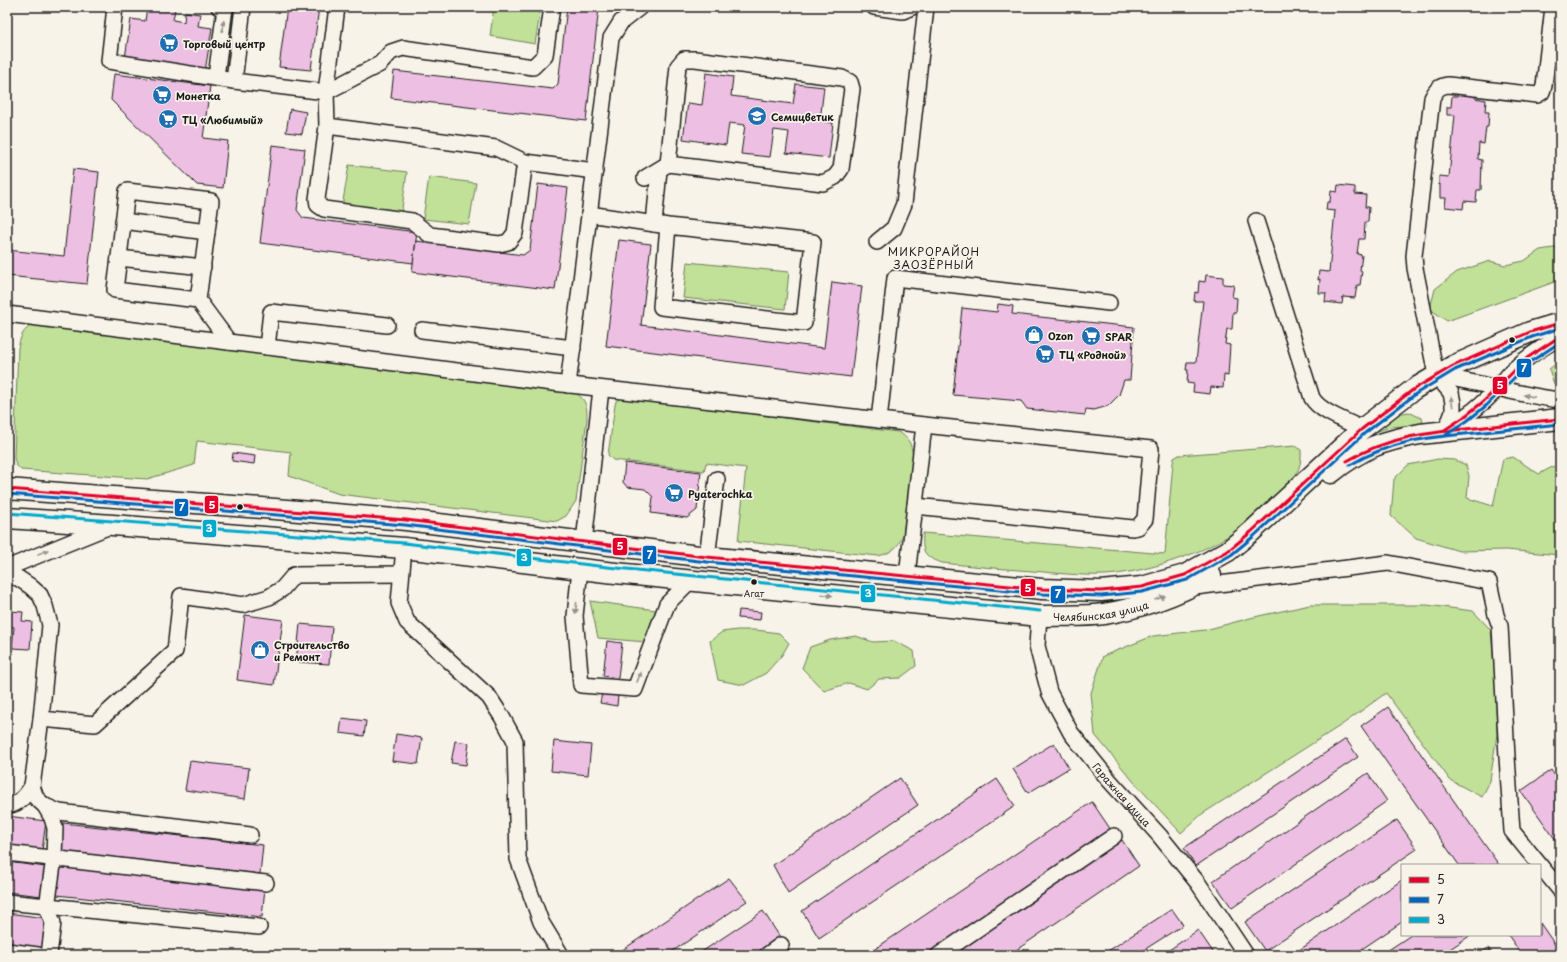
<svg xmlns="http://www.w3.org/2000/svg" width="1567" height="962" font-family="'Playpen Sans',sans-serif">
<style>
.green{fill:#c1e098;stroke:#6e7e5a}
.building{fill:#edbfe2;stroke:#1c1c1c}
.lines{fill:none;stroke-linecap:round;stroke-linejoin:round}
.minor-casing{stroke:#1c1c1c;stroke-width:18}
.major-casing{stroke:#1c1c1c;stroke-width:23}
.minor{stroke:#f7f3e8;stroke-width:15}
.major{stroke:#f7f3e8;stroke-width:20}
.bus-1-casing{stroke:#f7f3e8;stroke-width:6}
.bus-2-casing{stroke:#f7f3e8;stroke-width:6}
.bus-3-casing{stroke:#f7f3e8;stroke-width:6}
.bus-1{stroke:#e4002b;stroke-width:3}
.bus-2{stroke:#0065bd;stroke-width:3}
.bus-3{stroke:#00a9ce;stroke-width:3}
.oneway{fill:#94928c}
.bus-dot{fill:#1c1c1c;stroke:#f7f3e8;stroke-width:1.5}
.labels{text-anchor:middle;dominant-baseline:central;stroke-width:3.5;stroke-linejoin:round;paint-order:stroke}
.bus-label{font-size:9px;fill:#1c1c1c;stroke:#f7f3e8}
.poi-label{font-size:10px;font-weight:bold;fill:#1c1c1c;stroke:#f7f3e8;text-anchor:start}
.street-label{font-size:10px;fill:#1c1c1c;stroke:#f7f3e8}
.neighbourhood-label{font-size:11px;letter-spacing:1px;fill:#1c1c1c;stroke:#f7f3e8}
.line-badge{stroke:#f7f3e8;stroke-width:1.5}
.badge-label{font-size:11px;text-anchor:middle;font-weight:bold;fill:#fff}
</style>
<rect width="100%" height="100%" fill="#f7f3e8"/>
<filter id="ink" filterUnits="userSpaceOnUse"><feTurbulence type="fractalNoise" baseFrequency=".025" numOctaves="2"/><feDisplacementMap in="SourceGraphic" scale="8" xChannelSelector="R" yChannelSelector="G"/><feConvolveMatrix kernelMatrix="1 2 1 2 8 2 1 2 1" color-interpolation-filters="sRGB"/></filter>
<g filter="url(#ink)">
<!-- green -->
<g class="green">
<polygon points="494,7 541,7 535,44 490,36"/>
<polygon points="349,165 407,172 401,216 342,207"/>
<polygon points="429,177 476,183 469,224 423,219"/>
<polygon points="1560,247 1560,280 1447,321 1430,309 1435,289 1457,272 1490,261 1505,265 1524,261 1540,250"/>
<polygon points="687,262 789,272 785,309 683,298"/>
<path d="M 33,324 L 576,393 C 587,401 587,407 587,419 L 576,501 L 566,516 L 557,521 L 339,494 L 289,476 L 291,452 L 197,441 L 194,465 L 147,479 L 21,470 L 16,465 L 14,458 L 18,348 C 21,336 22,331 33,324 Z"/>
<polygon points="1560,361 1560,383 1554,384 1549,369"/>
<path d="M 621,398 L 898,432 C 909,438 911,443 913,456 L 903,536 C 897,548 892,553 878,556 L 738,541 L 746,468 L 706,463 L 704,471 L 613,460 L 608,455 L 615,405 L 616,401 Z"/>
<polygon points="1409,412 1423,419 1422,423 1417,425 1390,427 1364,436 1396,414"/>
<path d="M 1296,446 L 1301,450 C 1303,478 1283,491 1264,508 C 1252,518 1241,528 1228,536 C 1197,556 1141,573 1105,575 C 1081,576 1056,573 1032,571 C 1002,569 972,566 942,563 C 923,556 922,552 923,533 L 1165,554 L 1173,463 L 1174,458 L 1179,455 Z"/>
<polygon points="1513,457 1539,474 1560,463 1560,555 1506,550 1459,551 1416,538 1391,516 1394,479 1408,465 1438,459 1455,460 1466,465 1469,476 1467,498 1493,506 1503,459"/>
<polygon points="590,601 663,611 646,642 598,638"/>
<polygon points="1310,605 1427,605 1473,611 1491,630 1495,677 1497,734 1490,781 1482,797 1450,780 1386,693 1343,724 1202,814 1181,833 1133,781 1095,735 1091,693 1103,656 1153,636 1205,630 1254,617"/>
<polygon points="737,630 756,630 779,633 789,643 782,655 766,673 744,685 718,680 710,641 722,632"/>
<polygon points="856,636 873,642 894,641 914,651 916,666 900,678 879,679 867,689 849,683 824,691 802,668 810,647 830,640"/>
</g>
<!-- building -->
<g class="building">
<polygon points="147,7 163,7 175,9 173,20 184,22 185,12 200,14 198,26 212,28 205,71 125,58 131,19 145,21"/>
<polygon points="287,7 319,7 311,70 279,67"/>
<polygon points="567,7 599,7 586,121 391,98 394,71 553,89 558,84"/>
<polygon points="706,73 733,77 731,96 793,104 796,84 824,87 820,121 833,123 829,158 786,153 789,132 774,130 770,157 741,154 745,125 729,123 726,145 683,139 688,103 702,105"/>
<polygon points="114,74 210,86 203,138 228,141 223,188 197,185 111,100"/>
<polygon points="1458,90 1476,92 1475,98 1486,100 1485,112 1489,112 1488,127 1486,127 1484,144 1479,143 1478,159 1482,160 1481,190 1477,190 1476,202 1464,201 1463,209 1445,207 1446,198 1440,198 1440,184 1439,185 1439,176 1449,177 1455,115 1447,115 1447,107 1451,107 1452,96 1457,96"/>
<polygon points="290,109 306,112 302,134 286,132"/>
<polygon points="272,145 305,149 297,210 303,218 417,232 413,263 260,243"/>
<polygon points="73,169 99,172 87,284 7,276 7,250 64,256"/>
<polygon points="538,184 568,188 555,290 412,272 416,241 523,255 530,250"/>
<polygon points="1338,185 1355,187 1355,194 1366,195 1365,207 1369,207 1368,222 1365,222 1364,239 1359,239 1357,254 1362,255 1360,270 1362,271 1360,285 1357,285 1355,298 1343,297 1342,304 1325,302 1326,293 1319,293 1320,279 1318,280 1319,271 1329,272 1335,211 1326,210 1327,202 1330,202 1331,191 1337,192"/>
<polygon points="619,240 651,244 641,325 824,348 832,282 862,286 851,377 606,346"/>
<polygon points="1206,275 1223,277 1223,284 1234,285 1232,297 1237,298 1236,312 1233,312 1232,329 1227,329 1225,344 1230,345 1228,376 1224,375 1223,388 1211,387 1210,394 1193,392 1194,384 1187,383 1188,370 1186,370 1187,362 1196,362 1203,301 1194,301 1195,292 1198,293 1199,281 1205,282"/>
<polygon points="998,304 1013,306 1012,314 1134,327 1130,380 1124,380 1119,395 1108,406 1094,410 1086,409 1085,415 1027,409 1021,401 953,395 962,308 997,312"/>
<polygon points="233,453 255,456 254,464 232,461"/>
<polygon points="625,463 701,472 697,510 687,518 651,513 653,497 645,489 627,487 623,482"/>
<polygon points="739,610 761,612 760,620 738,618"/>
<polygon points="10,611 23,612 22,621 32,622 30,649 12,648 14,627 8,626"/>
<polygon points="245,615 283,620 274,685 237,680"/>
<polygon points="300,624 332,627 329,664 296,662"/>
<polygon points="607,641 622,643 618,678 603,676"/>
<polygon points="602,693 618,695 617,706 600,703"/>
<polygon points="1388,707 1499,865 1459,865 1361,726"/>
<polygon points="342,718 366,721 364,736 340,733"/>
<polygon points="396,734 422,738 418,764 392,761"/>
<polygon points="1346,739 1358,757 1196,866 1184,848"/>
<polygon points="455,741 469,743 466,765 451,763"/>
<polygon points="554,741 591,745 588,775 551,771"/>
<polygon points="1054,743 1069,768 1028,793 1013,769"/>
<polygon points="190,761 249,768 245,799 185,790"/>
<polygon points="1551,770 1560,783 1560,846 1521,791"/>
<polygon points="1368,773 1387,801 1232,908 1213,881"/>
<polygon points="900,778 918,805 788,893 773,865"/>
<polygon points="997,779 1015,806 819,938 802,911"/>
<polygon points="1092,802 1111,830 925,955 866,955"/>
<polygon points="7,816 46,821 42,851 7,847"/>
<polygon points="1397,820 1417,849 1265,951 1245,922"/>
<polygon points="63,823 263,845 260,874 60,851"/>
<polygon points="1122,840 1139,866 1009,955 953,955"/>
<polygon points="7,862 46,867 42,896 7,892"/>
<polygon points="60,866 265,888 262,917 57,895"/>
<polygon points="729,878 747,901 667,955 615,955"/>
<polygon points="1402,880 1402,922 1353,955 1292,955"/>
<polygon points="1172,909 1183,925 1136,955 1102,955"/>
<polygon points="763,911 780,937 753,955 697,955"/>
<polygon points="7,913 46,918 42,949 7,945"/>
<polygon points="1540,923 1560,952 1560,955 1522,955 1508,935 1540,935"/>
<polygon points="1198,930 1215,955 1162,955"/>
<polygon points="1411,935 1471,935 1441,955 1381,955"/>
<polygon points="1488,948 1494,955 1478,955"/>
<polygon points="789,950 792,955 781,955"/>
</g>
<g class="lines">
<defs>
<g id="minor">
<polyline points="115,7 109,61 234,81"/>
<polyline points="243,7 234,81 326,92 380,64 391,52 403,48 533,67 545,55 552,7"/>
<polyline points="337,7 326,92 327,126 317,199 318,205 324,209 412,221 430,235 499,244 508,242 515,233 525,162"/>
<polyline points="874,7 903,11 912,7"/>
<polyline points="216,77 225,8 219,7"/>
<polyline points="327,126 496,148 525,162 595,171"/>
<polyline points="645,178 668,164 823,183 835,177 841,169 852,89 850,82 842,78 695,59 684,59 678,66 668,164"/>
<polyline points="589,214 668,226 813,242 804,323 661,307 668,226"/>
<polyline points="123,221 207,232"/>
<path d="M 1256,221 L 1312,398 C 1320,412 1347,421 1362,429"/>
<polyline points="654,224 659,170"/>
<polyline points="877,242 894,228 904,204 926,7"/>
<polyline points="119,258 203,267"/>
<polyline points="198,300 115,290 127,191 211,201 198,300 229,342"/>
<polyline points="7,314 553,383 924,425 1151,449 1145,519 1138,527 1133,528 915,506"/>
<polyline points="422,330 573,348"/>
<polyline points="267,347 271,312 387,325"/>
<path d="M 1436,375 C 1449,378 1462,380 1475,383 C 1504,389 1531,397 1560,400"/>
<polyline points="568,385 611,38 621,22 640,7"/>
<polyline points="879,420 895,278 1109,303"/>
<path d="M 1445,430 C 1465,418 1483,404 1498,388 C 1503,382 1507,376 1512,371 C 1526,358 1543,346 1560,338"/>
<path d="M 1443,431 L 1450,420 L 1453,412 L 1453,403 L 1451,393 L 1436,375 L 1415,268 L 1414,256 L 1432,98 C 1436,90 1439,86 1448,85 L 1537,95 L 1542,92 L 1544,86 L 1553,7"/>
<polyline points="584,542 601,389"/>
<polyline points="404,548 399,603 407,622 489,697 502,717 515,741 518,859 541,922 561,955"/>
<polyline points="707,557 717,479"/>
<polyline points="7,568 110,526"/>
<polyline points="580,569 575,616 581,685 635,689 667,604 690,581"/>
<polyline points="7,576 18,578 30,586 40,595 45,606 50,625 41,719 32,786 36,798 45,806 59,812 250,835"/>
<polyline points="907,576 924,425"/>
<polyline points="1195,587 1388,563 1489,582 1496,615 1500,626 1507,757 1512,831 1560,890"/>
<path id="s1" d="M 1039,616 L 1037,646 L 1049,692 L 1071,733 L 1109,780 L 1159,835 L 1198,883 L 1246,955"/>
<polyline points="41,719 95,724 175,651 181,596 243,605 269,597 282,589 294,575 401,574"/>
<path d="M 7,805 C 18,806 27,794 32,786"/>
<polyline points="45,806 52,818 55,828 54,858 47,907 53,923 49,955"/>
<polyline points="7,853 266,883"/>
<polyline points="7,902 259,927"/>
<polyline points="7,951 38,955"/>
<polyline points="767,955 781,945"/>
<polyline points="939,955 1114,836"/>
</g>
<g id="major">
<path d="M 1331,473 C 1362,448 1382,441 1420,434 L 1560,419"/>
<polyline points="7,489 275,509 406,520 707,557 1042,589 1101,591 1142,587 1185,575 1228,551 1251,532 1362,429 1414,389 1453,366 1530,332 1560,323"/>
<path id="s2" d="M 7,518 L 113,525 L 404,548 L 606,572 L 1039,616 C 1060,615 1083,617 1104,614 C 1141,608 1179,594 1211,576"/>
</g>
</defs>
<!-- minor casing -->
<use href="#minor" class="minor-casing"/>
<!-- major casing -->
<use href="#major" class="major-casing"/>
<!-- minor -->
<use href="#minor" class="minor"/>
<!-- major -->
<use href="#major" class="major"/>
<defs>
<g id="bus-1">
<polyline points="1443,431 1464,417 1484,401 1527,358 1556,339"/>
<path d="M 1347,461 C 1389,436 1428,433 1475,428 C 1503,425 1532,422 1560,419"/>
<polyline points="7,489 406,520 707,557 1042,589 1101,591 1142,587 1185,575 1228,551 1251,532 1362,429 1414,389 1453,366 1530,332 1560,323"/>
</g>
<g id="bus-2">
<polyline points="1446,435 1467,421 1487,405 1530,362 1559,343"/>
<path d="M 1350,465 C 1390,441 1429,437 1475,433 C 1503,430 1532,427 1560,424"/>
<polyline points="7,494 405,525 707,562 1042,594 1101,596 1142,592 1187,580 1231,555 1254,536 1365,433 1417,393 1455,370 1532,337 1560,328"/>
</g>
<polyline id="bus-3" points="7,513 404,543 607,567 1040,611"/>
</defs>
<!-- bus-1 casing -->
<use href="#bus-1" class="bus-1-casing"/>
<!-- bus-2 casing -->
<use href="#bus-2" class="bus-2-casing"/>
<!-- bus-3 casing -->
<use href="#bus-3" class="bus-3-casing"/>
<!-- bus-1 -->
<use href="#bus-1" class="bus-1"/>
<!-- bus-2 -->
<use href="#bus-2" class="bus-2"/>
<!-- bus-3 -->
<use href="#bus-3" class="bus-3"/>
</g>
<!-- one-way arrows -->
<defs><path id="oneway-solid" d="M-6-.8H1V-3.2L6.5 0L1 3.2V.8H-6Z"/></defs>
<g class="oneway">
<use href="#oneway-solid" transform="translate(223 26) rotate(-82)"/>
<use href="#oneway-solid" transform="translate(1529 396) rotate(-169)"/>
<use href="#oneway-solid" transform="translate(1452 402) rotate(-98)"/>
<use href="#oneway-solid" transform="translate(43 552) rotate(-22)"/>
<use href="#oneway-solid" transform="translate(827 595) rotate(6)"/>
<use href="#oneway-solid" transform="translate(1160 598) rotate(-19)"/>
<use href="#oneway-solid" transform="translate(576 608) rotate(96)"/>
<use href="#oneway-solid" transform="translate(639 677) rotate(-69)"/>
</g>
</g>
<!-- icons -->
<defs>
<symbol id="supermarket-disc" viewBox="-11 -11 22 22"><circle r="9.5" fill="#1f6fb2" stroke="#f7f3e8"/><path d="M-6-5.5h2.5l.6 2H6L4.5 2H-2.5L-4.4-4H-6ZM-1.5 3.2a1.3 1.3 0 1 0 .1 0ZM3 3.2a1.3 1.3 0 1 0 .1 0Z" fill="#fff"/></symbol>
<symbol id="school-disc" viewBox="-11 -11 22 22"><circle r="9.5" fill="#1f6fb2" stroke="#f7f3e8"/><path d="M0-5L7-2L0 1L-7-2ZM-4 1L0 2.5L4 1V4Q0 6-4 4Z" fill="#fff"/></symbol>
<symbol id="shop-disc" viewBox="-11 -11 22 22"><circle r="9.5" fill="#1f6fb2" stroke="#f7f3e8"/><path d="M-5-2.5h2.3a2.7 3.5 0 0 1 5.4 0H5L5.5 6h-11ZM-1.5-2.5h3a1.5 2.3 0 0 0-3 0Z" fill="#fff"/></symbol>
</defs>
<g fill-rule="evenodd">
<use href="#supermarket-disc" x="158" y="32" width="22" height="22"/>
<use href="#supermarket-disc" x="151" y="84" width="22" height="22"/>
<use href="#school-disc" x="746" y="105" width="22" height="22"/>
<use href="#supermarket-disc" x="157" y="108" width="22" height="22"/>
<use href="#shop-disc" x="1023" y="324" width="22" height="22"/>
<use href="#supermarket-disc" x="1080" y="325" width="22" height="22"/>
<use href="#supermarket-disc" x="1034" y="343" width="22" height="22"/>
<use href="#supermarket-disc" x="663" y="482" width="22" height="22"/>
<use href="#shop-disc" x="249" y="639" width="22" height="22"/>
</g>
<!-- markers -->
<g class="bus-dot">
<circle cx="1512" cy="340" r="3.5"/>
<circle cx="240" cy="507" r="3.5"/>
<circle cx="754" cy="582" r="3.5"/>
</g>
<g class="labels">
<!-- bus labels -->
<g class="bus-label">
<text x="754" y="593">Агат</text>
</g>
<!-- poi labels -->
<g class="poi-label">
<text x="183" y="43">Торговый центр</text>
<text x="176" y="95">Монетка</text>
<text x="771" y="116">Семицветик</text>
<text x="182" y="119">ТЦ «Любимый»</text>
<text x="1048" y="335">Ozon</text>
<text x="1105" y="336">SPAR</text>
<text x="1059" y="354">ТЦ «Родной»</text>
<text x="688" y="493">Pyaterochka</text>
<text x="274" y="644">Строительство<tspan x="274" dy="12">и Ремонт</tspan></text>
</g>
<!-- street labels -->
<g class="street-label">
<text stroke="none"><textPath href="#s2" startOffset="1099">Челябинская улица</textPath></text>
<text stroke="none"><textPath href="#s1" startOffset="204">Гаражная улица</textPath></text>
</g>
<!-- neighbourhood labels -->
<g class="neighbourhood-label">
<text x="934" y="251">МИКРОРАЙОН<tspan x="934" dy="13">ЗАОЗЁРНЫЙ</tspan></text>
</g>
</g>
<g class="line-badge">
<rect x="1516" y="358" width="16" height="20" rx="4" fill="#0065bd"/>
<rect x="1492" y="376" width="16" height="19" rx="4" fill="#e4002b"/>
<rect x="204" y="495" width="15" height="19" rx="4" fill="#e4002b"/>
<rect x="174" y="498" width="15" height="19" rx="4" fill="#0065bd"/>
<rect x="202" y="519" width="15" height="19" rx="4" fill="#00a9ce"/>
<rect x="612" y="537" width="16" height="19" rx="4" fill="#e4002b"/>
<rect x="642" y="545" width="15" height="20" rx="4" fill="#0065bd"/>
<rect x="516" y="548" width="16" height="19" rx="4" fill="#00a9ce"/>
<rect x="1020" y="578" width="16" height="19" rx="4" fill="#e4002b"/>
<rect x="860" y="584" width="16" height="19" rx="4" fill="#00a9ce"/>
<rect x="1050" y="585" width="16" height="19" rx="4" fill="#0065bd"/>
</g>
<g class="badge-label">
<text x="1524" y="372">7</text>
<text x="1500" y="389">5</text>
<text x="212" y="509">5</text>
<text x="182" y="511">7</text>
<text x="209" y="532">3</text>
<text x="620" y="550">5</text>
<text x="650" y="559">7</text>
<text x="524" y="561">3</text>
<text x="1028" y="592">5</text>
<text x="868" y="597">3</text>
<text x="1058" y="598">7</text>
</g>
<!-- margin -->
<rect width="1567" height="962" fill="none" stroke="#f7f3e8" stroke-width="24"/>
<rect x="12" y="12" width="1543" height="938" fill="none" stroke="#1c1c1c" stroke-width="1.5" filter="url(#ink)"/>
<!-- legend -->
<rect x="1401" y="864" width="140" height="72" fill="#f7f3e8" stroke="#9f9d96"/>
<rect x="1409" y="877" width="20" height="6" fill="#e4002b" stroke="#9f9d96"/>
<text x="1437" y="884" font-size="12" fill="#1c1c1c">5</text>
<rect x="1409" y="897" width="20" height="6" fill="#0065bd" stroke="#9f9d96"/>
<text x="1437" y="904" font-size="12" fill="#1c1c1c">7</text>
<rect x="1409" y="917" width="20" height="6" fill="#00a9ce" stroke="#9f9d96"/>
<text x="1437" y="924" font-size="12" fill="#1c1c1c">3</text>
</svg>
